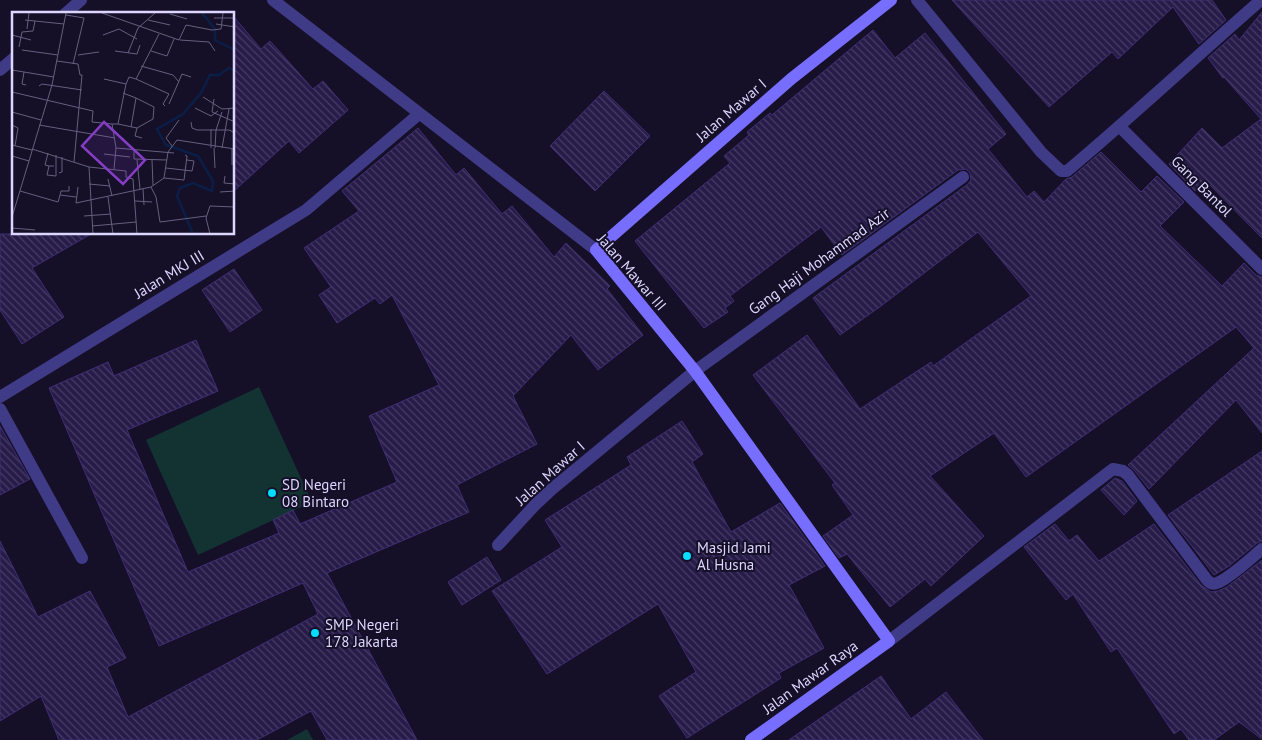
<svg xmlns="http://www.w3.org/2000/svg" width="1262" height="740" font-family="'PT Sans',sans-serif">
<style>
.grass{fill:#133232}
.building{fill:url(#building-back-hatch);stroke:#3f2e75}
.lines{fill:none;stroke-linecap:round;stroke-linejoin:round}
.street{stroke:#403b87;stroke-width:12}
.secondary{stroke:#776eff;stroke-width:12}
.poi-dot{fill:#03ddff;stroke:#151028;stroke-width:2}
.labels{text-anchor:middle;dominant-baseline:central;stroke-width:4;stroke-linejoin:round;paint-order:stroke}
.street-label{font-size:15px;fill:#ddd7ff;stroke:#151028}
.poi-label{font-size:15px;fill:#ddd7ff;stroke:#151028;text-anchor:start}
.inset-river{fill:none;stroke:#0a1e47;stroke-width:2.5}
.inset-road{fill:none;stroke:#65607e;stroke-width:1}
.view{fill:#853dc5;fill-opacity:0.15;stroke:#853dc5;stroke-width:2.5}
.inset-edge{fill:none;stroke:#ddd7ff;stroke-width:2.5}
</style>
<defs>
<pattern id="building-back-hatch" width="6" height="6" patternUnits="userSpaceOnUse" patternTransform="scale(1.25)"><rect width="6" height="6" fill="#271c49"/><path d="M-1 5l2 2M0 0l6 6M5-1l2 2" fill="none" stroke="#463c64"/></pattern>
</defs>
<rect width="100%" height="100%" fill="#151028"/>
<!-- grass -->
<g class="grass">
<polygon points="259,387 312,502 198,555 146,440"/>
<polygon points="307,729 313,740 287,740"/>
</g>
<!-- building -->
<g class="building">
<polygon points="952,0 1212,0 1226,20 1199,44 1173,7 1118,59 1112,52 1049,107"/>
<polygon points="1262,12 1262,238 1206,181 1195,191 1169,164 1202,128 1222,148 1261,119 1224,77 1223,78 1208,58 1235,34 1239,40"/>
<polygon points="234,17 261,49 270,41 313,89 323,81 348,110 299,153 289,141 234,191"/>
<polygon points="873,30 895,58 925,33 1006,134 988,149 1027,197 1034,191 1044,202 1066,179 1072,177 1101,152 1141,192 1157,176 1184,202 1160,226 1222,286 1244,263 1256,275 1262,277 1262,433 1236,400 1149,489 1134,470 1128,465 1254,348 1236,327 1026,477 994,433 930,476 984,536 931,586 925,579 890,607 847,554 839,558 823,536 853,515 832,485 835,483 753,375 807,335 860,409 931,362 933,366 1031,296 978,232 881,306 840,335 813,298 968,184 971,180 970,173 966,169 958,170 842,255 821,227 730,296 734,301 725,308 728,312 704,328 635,241 730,163 724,156 749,135 747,132 770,113 772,115"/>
<polygon points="604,91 650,136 595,191 550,146"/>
<polygon points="418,128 456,175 464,168 502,214 512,206 554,257 566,243 610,286 607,289 643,335 598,370 571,335 513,396 537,444 457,485 469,512 327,573 417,740 327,740 311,711 257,740 59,740 41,696 0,721 0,541 38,617 90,591 126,658 107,667 128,717 318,614 303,583 159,646 49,388 108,362 114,376 196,340 218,391 127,430 188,572 279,533 273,520 293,510 300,524 397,482 369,416 439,385 392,295 380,304 375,298 337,323 319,295 331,287 304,248 359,211 342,191"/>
<polygon points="0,234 91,234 32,268 64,317 22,344 0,310"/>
<polygon points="234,269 262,310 230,332 202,290"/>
<polygon points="682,421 703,454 692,462 731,532 780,503 825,566 789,585 824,648 779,673 781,678 687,738 659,696 696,672 658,604 547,674 492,591 562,547 545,520 631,465 627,457"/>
<polygon points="0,426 30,479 0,495"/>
<polygon points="1262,451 1262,541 1257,543 1229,566 1214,575 1168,515"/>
<polygon points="1115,478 1122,481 1137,501 1124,515 1101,490"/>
<polygon points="1055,524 1069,541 1077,535 1099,561 1154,524 1201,585 1211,592 1218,591 1227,587 1262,560 1262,739 1239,722 1214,740 1189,740 1181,729 1174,734 1117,648 1111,652 1073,594 1066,600 1024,547"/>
<polygon points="487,557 501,580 462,605 448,582"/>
<polygon points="881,676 911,719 946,692 983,740 789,740"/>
</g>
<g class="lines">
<!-- street -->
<g class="street">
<polyline points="273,0 596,250"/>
<path d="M 917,0 L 1041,152 L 1061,171 L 1067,171 L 1073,166 C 1137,112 1198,55 1261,0"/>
<polyline points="65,14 81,0"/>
<polyline points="0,70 14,58"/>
<polyline points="1120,127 1262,269"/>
<polyline points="0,397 306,210 419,114"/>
<polyline points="0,409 82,558"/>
<polyline points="498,545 536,504 552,489 695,371 963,177"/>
<path d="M 889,641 L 1113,469 L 1123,471 L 1128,475 L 1207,580 C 1210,583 1213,585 1217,583 C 1230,578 1251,558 1262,549"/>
</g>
<!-- secondary -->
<polyline class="secondary" points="751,740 889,641 695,371 596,250 791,79 891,0"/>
</g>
<!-- markers -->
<g class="poi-dot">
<circle cx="272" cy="493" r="5"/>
<circle cx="687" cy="556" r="5"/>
<circle cx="315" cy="633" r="5"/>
</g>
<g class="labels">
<!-- street labels -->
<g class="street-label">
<text transform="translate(731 110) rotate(-41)">Jalan Mawar I</text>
<text transform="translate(1202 186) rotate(45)">Gang Bantol</text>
<text transform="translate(819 261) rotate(-36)">Gang Haji Mohammad Azir</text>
<text transform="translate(632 272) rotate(49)">Jalan Mawar III</text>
<text transform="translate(169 274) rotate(-31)">Jalan MKJ III</text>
<text transform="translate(550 473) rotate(-42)">Jalan Mawar I</text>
<text transform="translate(810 677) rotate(-36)">Jalan Mawar Raya</text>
</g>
<!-- poi labels -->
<g class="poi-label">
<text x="282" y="484">SD Negeri<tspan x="282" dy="17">08 Bintaro</tspan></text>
<text x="697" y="547">Masjid Jami<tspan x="697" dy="17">Al Husna</tspan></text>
<text x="325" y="624">SMP Negeri<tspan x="325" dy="17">178 Jakarta</tspan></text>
</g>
</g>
<!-- overview -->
<g transform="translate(12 12)">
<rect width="222" height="222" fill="#151028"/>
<path class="inset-river" d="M 190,1 L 203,17 L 203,28 L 223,38M 181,222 L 165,184 L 168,176 L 181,171 L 200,179 L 201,169 L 186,144 L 154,133 L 145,117 L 171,102 L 189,81 L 198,63 L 207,63 L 217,56 L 223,59"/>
<path class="inset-road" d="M 90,1 L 167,28 L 174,13 L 200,18 L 209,17 L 211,1M 158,2 L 175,7M 54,3 L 72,6 L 61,52M 202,6 L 222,6M 13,8 L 52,12M 136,8 L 158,13M 204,12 L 223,15M 15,17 L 17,1M 0,23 L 19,28M 91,23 L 107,17 L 125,27M 168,28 L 197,30 L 203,39M 7,35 L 10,20 L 21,19 L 23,9M 10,38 L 46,43M 103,39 L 125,42 L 128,33M 139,39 L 155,44 L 162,27M 116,41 L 126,16 L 143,1M 66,43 L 87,40M 45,49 L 66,52 L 68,63 L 70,63 L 62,150M 129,54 L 161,63 L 167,70M 0,58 L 42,65M 12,60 L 10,72 L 14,73M 92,67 L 114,72M 124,67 L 157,82 L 151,92 L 153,94M 27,74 L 30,72 L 70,78M 0,80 L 81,99 L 80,110 L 100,112M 111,81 L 124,86 L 119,115M 191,85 L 210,97 L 223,96M 202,87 L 200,100 L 223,110M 157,92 L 170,62 L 179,65M 183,96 L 199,104 L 206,99M 0,100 L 29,108M 179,110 L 180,116 L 185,118 L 217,118 L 223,121M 106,112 L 125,116 L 141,107 L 142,95 L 124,86M 0,113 L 6,116 L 3,134M 27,113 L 103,126M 125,116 L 123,124 L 130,126M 199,117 L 199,136M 0,133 L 20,138M 160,134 L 154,126 L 167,108M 104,136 L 162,141M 202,136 L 203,156M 203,136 L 204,118 L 210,100M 210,136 L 217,97M 20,137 L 77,155 L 114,159 L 114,165 L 121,167 L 125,222M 122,137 L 122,147 L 155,148M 36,141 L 33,153 L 37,154M 92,142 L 118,145M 0,144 L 17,149M 125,148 L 128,177M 140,148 L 141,173M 220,153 L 220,137M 42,154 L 37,154 L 35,163 L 44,164 L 44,143M 77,155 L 81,222M 154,156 L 180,159 L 182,149 L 175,148M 102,157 L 104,136 L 100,112 L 106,112 L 114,72 L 117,65 L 124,67 L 147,22M 47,161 L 50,160 L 50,145M 213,164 L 212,171 L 223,172M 152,166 L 172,168 L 175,144 L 173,143M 96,167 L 100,184M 77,172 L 98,174M 66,175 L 64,191 L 139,175 L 152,166 L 156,140 L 165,128 L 223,137M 139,175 L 144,185 L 148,210 L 194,204M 131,177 L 132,193M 8,179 L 46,190 L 48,183 L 64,185M 208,180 L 223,179M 48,183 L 49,179 L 57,179 L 57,174M 96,185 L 101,222M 123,189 L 140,190M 72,204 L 99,202M 0,205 L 40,73 L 54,1M 80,214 L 124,210M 0,216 L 23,218M 198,222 L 194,206 L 198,194 L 223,195"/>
<path class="view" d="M 92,110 L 133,148 L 111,172 L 70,134 Z"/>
<rect width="222" height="222" class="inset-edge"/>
</g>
</svg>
